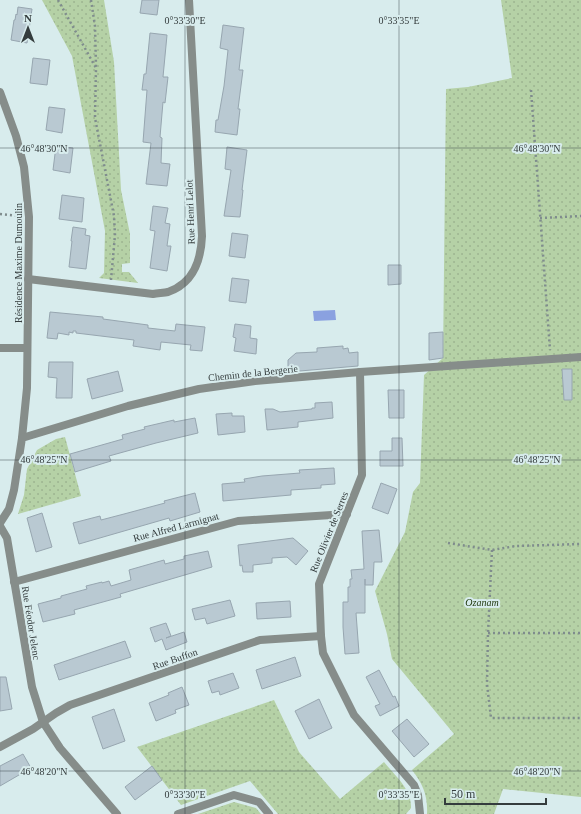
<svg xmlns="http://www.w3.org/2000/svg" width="581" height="814" font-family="Georgia,serif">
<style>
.grass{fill:url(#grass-dots)}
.water{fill:#8aa1e0}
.building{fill:#b9c9d2;stroke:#97a6b0}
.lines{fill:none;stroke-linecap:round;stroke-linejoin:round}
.path{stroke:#7f8c8d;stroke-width:2.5;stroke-dasharray:2 3;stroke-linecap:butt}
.minor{stroke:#868d8a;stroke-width:8}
.ticks{fill:none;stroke:#343c3d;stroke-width:1;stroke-opacity:0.45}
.labels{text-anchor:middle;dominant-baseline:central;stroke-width:4;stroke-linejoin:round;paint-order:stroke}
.street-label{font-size:10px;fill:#343c3d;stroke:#d8eced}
.park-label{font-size:10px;font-style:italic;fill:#1c3508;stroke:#d8eced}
.ticks-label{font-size:10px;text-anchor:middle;fill:#343c3d;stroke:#d8eced;stroke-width:4;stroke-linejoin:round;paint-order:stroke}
</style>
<defs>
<pattern id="grass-dots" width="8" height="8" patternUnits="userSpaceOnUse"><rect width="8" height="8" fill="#b5d1a6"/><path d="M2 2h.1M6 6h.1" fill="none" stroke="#9cb490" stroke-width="1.8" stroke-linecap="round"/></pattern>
</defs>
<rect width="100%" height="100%" fill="#d8eced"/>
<!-- grass -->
<g class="grass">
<polygon points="42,0 104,0 114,62 121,190 130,234 130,263 122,264 122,272 129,272 138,283 99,278 104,273 105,231 72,56"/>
<path d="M 501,0 L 581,0 L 581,797 L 503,789 L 494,814 L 427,814 C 428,796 423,784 412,770 L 454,734 L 392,659 L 387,634 L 375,591 L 405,532 L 413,492 L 420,483 L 424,375 L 443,358 L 446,89 L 468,87 L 512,78 Z"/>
<polygon points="65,437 81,496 18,514 24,495 27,469 37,450 56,439"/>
<path d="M 274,700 L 299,752 L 340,799 L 384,762 C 395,776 412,789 411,808 L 406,814 L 278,814 L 250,781 L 181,805 L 137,747 Z"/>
<polygon points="234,802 256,808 261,814 198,814"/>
</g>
<!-- water -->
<polygon class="water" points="335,310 336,320 314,321 313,311"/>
<!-- building -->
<g class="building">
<polygon points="142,0 159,0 157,15 140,13"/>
<polygon points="18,7 32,9 27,43 11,40 14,20 15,20 16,14 17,15"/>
<polygon points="223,25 244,28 239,70 243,70 238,109 240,109 237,135 215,132 216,120 218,120 224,86 228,50 220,48"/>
<polygon points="150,33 167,35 163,77 168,77 165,103 163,102 160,137 162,138 161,163 170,164 167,186 146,184 151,143 143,142 147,90 142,90 144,74 146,74"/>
<polygon points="33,58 50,60 47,85 30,83"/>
<polygon points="49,107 65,109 62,133 46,130"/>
<polygon points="56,146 73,148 70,173 53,170"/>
<polygon points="227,147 247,150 242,190 243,190 240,217 224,216 231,170 225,169"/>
<polygon points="62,195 84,198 82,222 59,219"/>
<polygon points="153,206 168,208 165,223 170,224 167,246 171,246 167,271 150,268 155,231 150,230"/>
<polygon points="73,227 86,229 85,235 90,236 86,269 69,267 72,241 71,241"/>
<polygon points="232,233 248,235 245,258 229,256"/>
<polygon points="388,265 401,265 401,284 388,285"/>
<polygon points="232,278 249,280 246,303 229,301"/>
<polygon points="50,312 103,317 103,319 148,325 148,328 175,331 176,324 205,327 202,351 190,350 191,345 161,342 160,350 133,346 134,340 76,333 76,331 73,331 73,333 69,332 69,335 58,333 57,339 47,338"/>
<polygon points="235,324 251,326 250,338 257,339 256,354 234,351 236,338 233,337"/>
<polygon points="443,332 443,358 429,360 429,333"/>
<polygon points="343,346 343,349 348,348 349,353 358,352 358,366 288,372 288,360 296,353 317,352 317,348"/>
<polygon points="49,362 73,362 72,398 56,398 57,378 48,377"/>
<polygon points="562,369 572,369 572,400 564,400"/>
<polygon points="118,371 123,391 92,399 87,379"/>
<polygon points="388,390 404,390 404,418 389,418"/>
<polygon points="332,402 333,418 298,422 298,427 267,430 265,409 273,409 280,412 312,409 312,408 315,408 315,403"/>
<polygon points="232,413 232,416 244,416 245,432 218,435 216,414"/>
<polygon points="195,418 198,433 156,443 109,456 111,461 75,472 70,454 123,439 122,435 145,429 144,427 174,420 174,422"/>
<polygon points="392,438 402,438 403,466 380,466 380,451 392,451"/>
<polygon points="334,468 335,484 321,485 321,488 291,490 291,495 223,501 222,484 245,482 244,479 262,476 300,473 299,470"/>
<polygon points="381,483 397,489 388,514 372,508"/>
<polygon points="195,493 200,512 170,521 169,518 79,544 73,523 100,516 101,520 124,514 165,503 164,501"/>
<polygon points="42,513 52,547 36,552 27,518"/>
<polygon points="379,530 382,562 374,562 373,585 365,585 365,579 365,613 356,613 359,653 345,654 343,627 343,602 348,602 348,587 350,587 350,579 352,579 351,570 364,569 362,531"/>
<polygon points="293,538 308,551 296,565 287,557 272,558 272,563 253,565 253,572 243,572 242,565 240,566 238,545"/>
<polygon points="208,551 212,567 120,594 121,597 74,610 75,614 43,622 38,604 61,598 61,596 87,589 86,586 102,582 102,583 109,581 111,586 131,580 129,570 164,560 165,564 184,559 184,556"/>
<polygon points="230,600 235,616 207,624 205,618 195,620 192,609"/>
<polygon points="290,601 291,617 257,619 256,603"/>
<polygon points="166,623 171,636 166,638 184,632 187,642 166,650 162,639 155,642 150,628"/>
<polygon points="125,641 131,657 59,680 54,665"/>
<polygon points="295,657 301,676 262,689 256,670"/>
<polygon points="379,670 393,697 395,696 399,706 380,716 375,706 380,704 366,677"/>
<polygon points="233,673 239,688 220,695 219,691 212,693 208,681"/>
<polygon points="0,677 6,677 12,709 0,711"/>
<polygon points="182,687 189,705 175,710 176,713 156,721 149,703 169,695 168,693"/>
<polygon points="319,699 332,728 309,739 295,711"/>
<polygon points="114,709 125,741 103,749 92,717"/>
<polygon points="407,719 429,744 414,757 392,731"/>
<polygon points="23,754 31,768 0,786 0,766"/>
<polygon points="152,766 162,780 135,800 125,787"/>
</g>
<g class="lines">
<!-- path -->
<g class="path">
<polyline points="58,0 96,68 95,118 114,216 115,235 111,280"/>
<polyline points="91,0 95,26 96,67"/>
<polyline points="531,90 550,350"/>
<polyline points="0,214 18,216"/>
<polyline points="540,218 581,216"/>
<polyline points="448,543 492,550 516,546 581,544"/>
<polyline points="492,550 488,633 487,684 491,718 581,718"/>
<polyline points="488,633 581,633"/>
</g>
<!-- minor -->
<g class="minor">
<polyline points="0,92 16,136 24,167 29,217 27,388 22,438"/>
<path d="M 28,279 L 153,294 C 158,293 164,293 168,292 C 194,283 201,260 202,236 L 189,0"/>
<polyline points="0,348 27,348"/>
<polyline points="360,372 362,475 319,584 321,636 323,653 354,715 414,785 418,795 420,814"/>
<polyline points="0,523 9,509 14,490 22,438 128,406 199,389 255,381 360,372 581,357"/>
<polyline points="0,526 7,538 32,687 43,722 60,748 117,814"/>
<polyline points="14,582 238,521 347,514"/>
<polyline points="0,747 33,729 56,713 70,705 260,640 321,636"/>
<polyline points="178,814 234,795 259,802 269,814"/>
</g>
</g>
<!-- ticks -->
<path class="ticks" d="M 185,0 L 185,814M 399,0 L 399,814M 0,148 L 581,148M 0,460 L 581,460M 0,771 L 581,771"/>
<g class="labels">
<!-- street labels -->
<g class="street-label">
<text transform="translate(190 212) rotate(-92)">Rue Henri Lelot</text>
<text transform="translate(18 263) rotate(-90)">Résidence Maxime Dumoulin</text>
<text transform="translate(253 373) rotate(-6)">Chemin de la Bergerie</text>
<text transform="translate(176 527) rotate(-15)">Rue Alfred Larmignat</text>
<text transform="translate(329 532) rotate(-68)">Rue Olivier de Serres</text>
<text transform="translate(31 623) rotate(81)">Rue Féodor Jelenc</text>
<text transform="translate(175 659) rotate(-19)">Rue Buffon</text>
</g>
<!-- park labels -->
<g class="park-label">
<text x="482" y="602">Ozanam</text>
</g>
</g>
<g class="ticks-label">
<text x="185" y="24">0°33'30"E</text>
<text x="399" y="24">0°33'35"E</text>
<text x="44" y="152">46°48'30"N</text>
<text x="537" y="152">46°48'30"N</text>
<text x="44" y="463">46°48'25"N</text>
<text x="537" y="463">46°48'25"N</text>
<text x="44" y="775">46°48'20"N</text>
<text x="537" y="775">46°48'20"N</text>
<text x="185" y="798">0°33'30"E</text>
<text x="399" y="798">0°33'35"E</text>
</g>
<!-- north arrow -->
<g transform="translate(28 28)" stroke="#d8eced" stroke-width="3" paint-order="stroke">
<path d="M0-3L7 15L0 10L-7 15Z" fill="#343c3d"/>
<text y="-6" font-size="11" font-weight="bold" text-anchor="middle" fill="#343c3d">N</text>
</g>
<!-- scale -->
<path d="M445 798v6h101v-6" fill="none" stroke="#343c3d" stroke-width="2"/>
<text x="451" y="798" font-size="12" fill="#343c3d" stroke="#d8eced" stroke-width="3" paint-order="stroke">50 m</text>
</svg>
